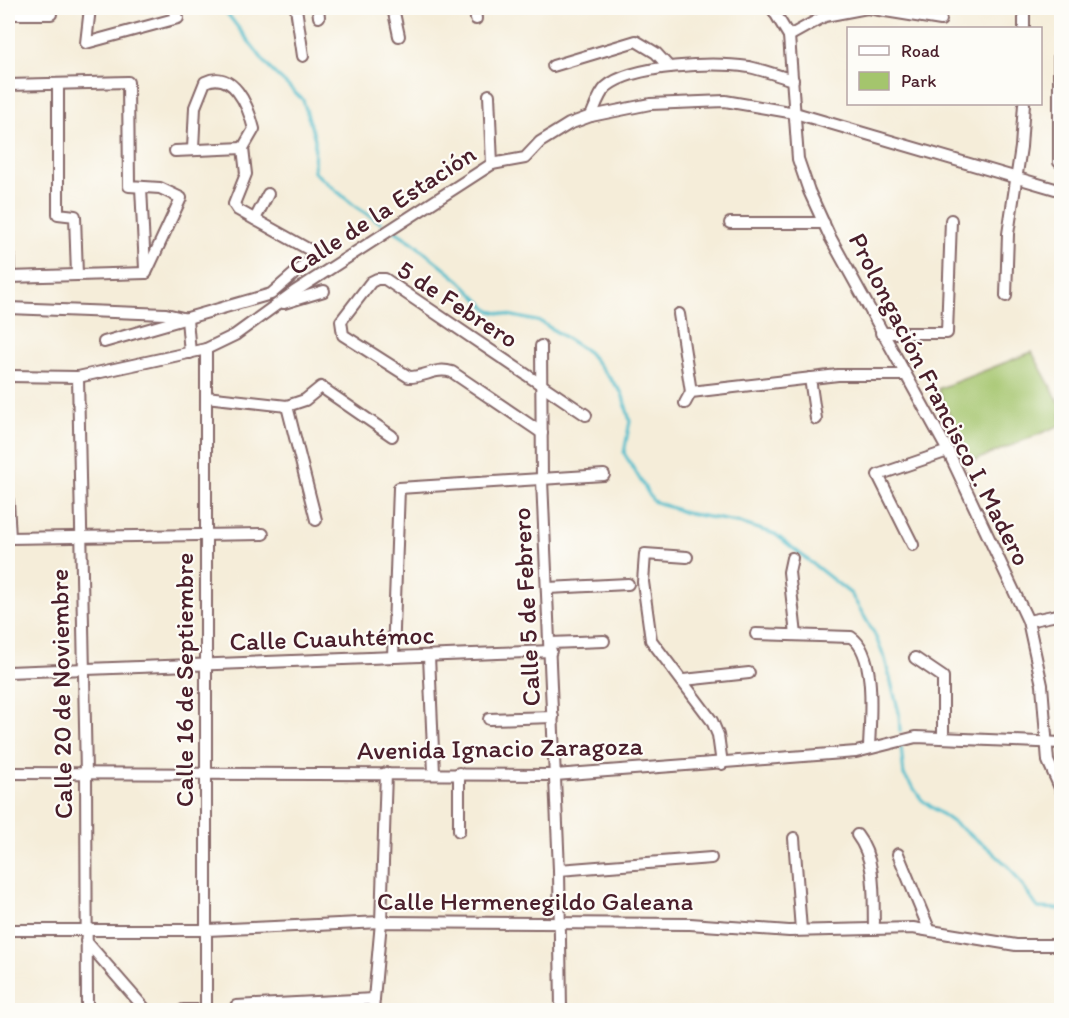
<svg xmlns="http://www.w3.org/2000/svg" width="1069" height="1018" font-family="Itim,sans-serif">
<style>
.green{fill:#a4c56d;stroke:#77724c;stroke-width:1.5}
.lines{fill:none;stroke-linecap:round;stroke-linejoin:round}
.stream{stroke:#51bdcc;stroke-width:3}
.minor-casing{stroke:#866768;stroke-width:14}
.minor{stroke:#fff;stroke-width:10}
.labels{text-anchor:middle;dominant-baseline:central;stroke-width:4.5;stroke-linejoin:round;paint-order:stroke}
.street-label{font-size:26px;fill:#4a1f2b;stroke:#fdfcf7}
</style>
<rect width="100%" height="100%" fill="#fdfcf7"/>
<filter id="ink" filterUnits="userSpaceOnUse"><feTurbulence type="fractalNoise" baseFrequency=".0167" numOctaves="2"/><feDisplacementMap in="SourceGraphic" scale="12" xChannelSelector="R" yChannelSelector="G"/><feConvolveMatrix kernelMatrix="1 2 1 2 8 2 1 2 1" color-interpolation-filters="sRGB"/></filter>
<filter id="wash" filterUnits="userSpaceOnUse"><feTurbulence type="fractalNoise" baseFrequency=".008" numOctaves="4" result="noise"/><feDisplacementMap in="SourceGraphic" scale="24" xChannelSelector="R" yChannelSelector="G"/><feGaussianBlur stdDeviation="1.35" result="paint"/><feColorMatrix in="noise" values="0 0 0 0 0 0 0 0 0 0 0 0 0 0 0 0 0 1.4 0 .05"/><feComposite in="paint" operator="in"/></filter>
<g filter="url(#wash)">
<rect width="100%" height="100%" fill="#f5edd9"/>
<!-- green -->
<polygon class="green" points="1032,352 1061,406 1061,425 971,462 938,389"/>
<g class="lines">
<!-- stream -->
<g class="stream">
<polyline points="223,8 270,69 303,100 315,139 314,172 356,207 381,223"/>
<polyline points="395,231 412,242 460,281 490,311 541,322 588,352 622,393 630,421 624,453 653,501 686,513 736,522 775,534 851,594 874,633 885,659 899,713 900,731"/>
<polyline points="901,747 904,775 922,800 987,847 1010,868 1038,908 1062,909"/>
</g>
</g>
</g>
<g filter="url(#ink)">
<g class="lines">
<defs>
<g id="minor">
<polyline points="90,8 86,43 178,18 173,8"/>
<polyline points="296,8 303,56"/>
<polyline points="318,8 319,17"/>
<polyline points="393,8 399,36"/>
<polyline points="475,8 476,19"/>
<polyline points="772,8 789,36 798,159 809,191 830,237 948,451 1028,621 1042,685 1048,761 1062,792"/>
<polyline points="867,8 941,20"/>
<polyline points="8,14 51,14"/>
<polyline points="1024,28 1024,12"/>
<polyline points="789,36 825,16 867,8"/>
<polyline points="553,66 636,41 656,53 669,67"/>
<polyline points="58,84 58,214 75,216 77,275"/>
<polyline points="8,85 128,82 129,186 160,188 181,198 146,273"/>
<polyline points="489,95 492,164"/>
<path d="M 591,116 C 595,107 599,94 606,87 C 633,64 715,62 749,67 C 764,70 779,76 793,80"/>
<polyline points="175,151 243,148"/>
<polyline points="1059,162 1059,41"/>
<polyline points="141,187 145,269"/>
<polyline points="255,219 268,194"/>
<polyline points="730,223 824,223"/>
<polyline points="8,241 9,277 146,273"/>
<polyline points="1006,296 1008,234 1021,147 1024,104"/>
<polyline points="284,303 324,291"/>
<polyline points="8,308 166,314 187,319 190,353"/>
<polyline points="679,314 691,392"/>
<polyline points="881,333 947,333 951,220"/>
<path d="M 104,342 L 271,294 L 317,254 L 238,210 L 234,204 L 246,174 L 243,148 L 254,129 C 248,105 233,69 205,82 L 195,107 L 193,149"/>
<polyline points="541,346 542,480 559,870 561,1010"/>
<polyline points="206,349 206,1010"/>
<polyline points="8,376 78,377 206,349 235,335 294,292 492,164 525,158 540,142 569,124 591,116 650,104 725,101 795,113 1062,191"/>
<polyline points="78,377 86,774 87,1010"/>
<polyline points="810,378 816,419"/>
<polyline points="206,397 287,406 305,400 321,387 392,436"/>
<polyline points="685,403 691,392 838,375 904,375"/>
<polyline points="287,406 316,520"/>
<path d="M 542,433 L 452,372 C 435,367 426,377 409,377 L 343,335 L 341,321 L 371,282 L 377,279 L 385,279 L 586,415"/>
<polyline points="8,501 10,538"/>
<polyline points="8,538 263,534"/>
<polyline points="913,545 878,475 948,451"/>
<polyline points="687,557 645,554 643,582 651,640 712,721 718,735 722,764"/>
<polyline points="792,558 789,572 796,635"/>
<polyline points="548,588 628,584"/>
<polyline points="1028,621 1062,614"/>
<path d="M 756,634 L 851,637 C 877,654 870,719 869,747"/>
<polyline points="550,643 604,641"/>
<polyline points="429,656 434,773"/>
<polyline points="393,657 399,488 604,475"/>
<polyline points="915,658 943,677 943,738"/>
<polyline points="8,672 551,651"/>
<polyline points="684,680 749,673"/>
<polyline points="489,719 553,717"/>
<polyline points="8,773 555,775 856,752 916,737 1062,743"/>
<polyline points="459,831 459,773"/>
<path d="M 857,835 C 877,861 873,898 874,928"/>
<polyline points="794,838 801,930"/>
<polyline points="898,854 929,929"/>
<polyline points="559,870 711,858"/>
<polyline points="8,930 207,930 381,922 690,924 789,931 913,928 1016,945 1062,945"/>
<polyline points="86,941 146,1010"/>
<polyline points="236,1006 374,999"/>
<polyline points="183,1010 206,1010"/>
<polyline points="373,1010 381,922 386,773"/>
</g>
</defs>
<!-- minor casing -->
<use href="#minor" class="minor-casing"/>
<!-- minor -->
<use href="#minor" class="minor"/>
</g>
</g>
<g class="labels">
<!-- street labels -->
<g class="street-label">
<text transform="translate(382 210) rotate(-33)">Calle de la Estación</text>
<text transform="translate(458 304) rotate(33)">5 de Febrero</text>
<text transform="translate(940 399) rotate(63)">Prolongación Francisco I. Madero</text>
<text transform="translate(526 607) rotate(-93)">Calle 5 de Febrero</text>
<text transform="translate(332 638) rotate(-2)">Calle Cuauhtémoc</text>
<text transform="translate(184 680) rotate(-90)">Calle 16 de Septiembre</text>
<text transform="translate(61 694) rotate(-91)">Calle 20 de Noviembre</text>
<text transform="translate(500 748) rotate(-1)">Avenida Ignacio Zaragoza</text>
<text x="535" y="901">Calle Hermenegildo Galeana</text>
</g>
</g>
<!-- margin -->
<rect width="1069" height="1018" fill="none" stroke="#fdfcf7" stroke-width="30"/>
<!-- legend -->
<rect x="847" y="27" width="195" height="78" fill="#fdfcf7" stroke="#b5a4a5" stroke-width="1.5"/>
<rect x="859" y="46" width="30" height="9" fill="#ffffff" stroke="#b5a4a5" stroke-width="1.5"/>
<text x="901" y="57" font-size="18" fill="#4a1f2b">Road</text>
<rect x="859" y="72" width="30" height="18" fill="#a4c56d" stroke="#b5a4a5" stroke-width="1.5"/>
<text x="901" y="87" font-size="18" fill="#4a1f2b">Park</text>
</svg>
